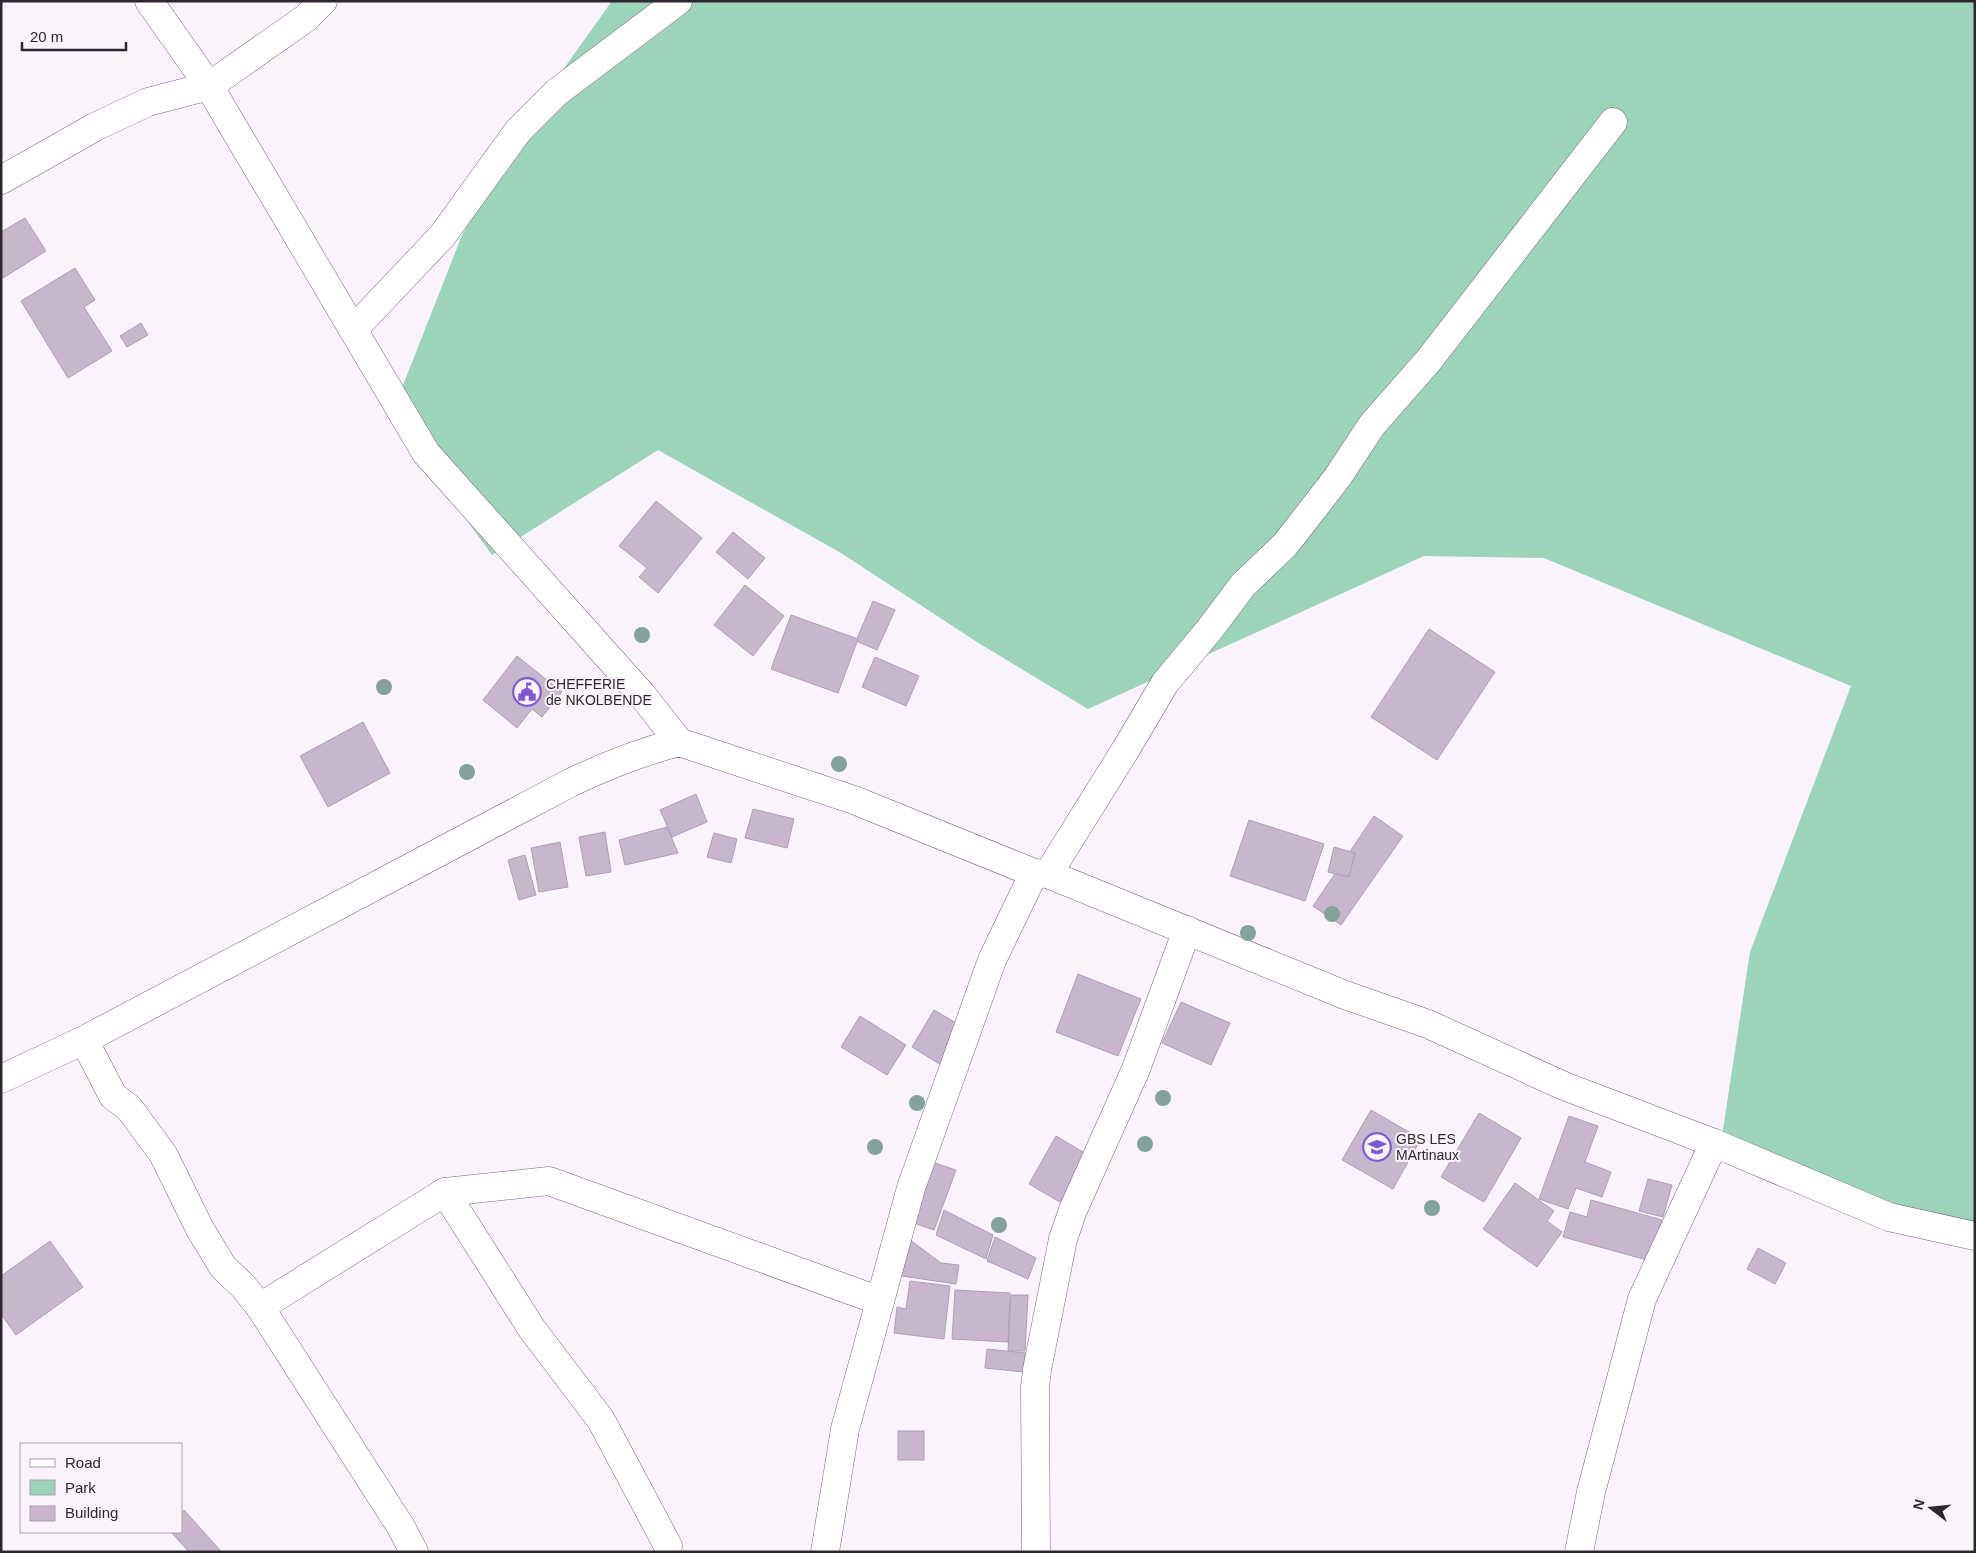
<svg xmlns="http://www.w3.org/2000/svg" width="1976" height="1553" font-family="Helvetica,sans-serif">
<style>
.green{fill:#9bd4ba}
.building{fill:#c7b6cc;stroke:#ae9eb3}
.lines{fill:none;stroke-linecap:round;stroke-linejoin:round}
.minor-casing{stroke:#76677a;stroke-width:29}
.tertiary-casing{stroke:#76677a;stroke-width:29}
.minor{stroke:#fff;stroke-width:28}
.tertiary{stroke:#fff;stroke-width:28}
.tree{fill:#83a39a}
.labels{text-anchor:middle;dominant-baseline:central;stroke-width:4;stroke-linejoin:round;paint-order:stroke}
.poi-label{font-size:14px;fill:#2e2730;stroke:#faf3fc;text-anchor:start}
</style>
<rect width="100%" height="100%" fill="#faf3fc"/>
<!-- green -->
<polygon class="green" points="612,1 1975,1 1975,1234 1720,1149 1750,952 1851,686 1544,558 1424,556 1088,709 980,644 841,553 658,450 492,555 391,416 462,235 527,120"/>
<!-- building -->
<g class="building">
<polygon points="25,218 46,251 3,278 1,275 1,232"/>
<polygon points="75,268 95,300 84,307 112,351 68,378 21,301"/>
<polygon points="141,323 148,335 127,347 120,336"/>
<polygon points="656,501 702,538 658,593 639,577 647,568 619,546"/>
<polygon points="733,532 765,558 748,579 716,552"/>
<polygon points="745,585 784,616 753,656 714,625"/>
<polygon points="873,601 895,610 877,650 856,641"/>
<polygon points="791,615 858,639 838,693 771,669"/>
<polygon points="1429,629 1495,672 1437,760 1371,717"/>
<polygon points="517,656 562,692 542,717 532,709 517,728 483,700"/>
<polygon points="875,657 919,676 906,706 862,687"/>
<polygon points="363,722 390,773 328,807 300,756"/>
<polygon points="696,794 707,822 672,837 660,810"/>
<polygon points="753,809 794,819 787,848 745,838"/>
<polygon points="1374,816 1403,836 1341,925 1313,906"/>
<polygon points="1249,820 1324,844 1305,901 1230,876"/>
<polygon points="667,827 678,853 625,865 619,840"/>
<polygon points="605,832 611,872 586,876 579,837"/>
<polygon points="714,833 737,839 731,863 707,857"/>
<polygon points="560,842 568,887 539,892 531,848"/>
<polygon points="1334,847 1355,853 1349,877 1328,872"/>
<polygon points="525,855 536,895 519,900 508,860"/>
<polygon points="1078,974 1141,999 1118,1056 1056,1032"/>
<polygon points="1181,1002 1230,1023 1211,1065 1162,1043"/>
<polygon points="934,1010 963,1027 941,1065 912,1047"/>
<polygon points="860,1016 906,1045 887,1075 841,1047"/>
<polygon points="1371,1110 1421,1139 1393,1189 1342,1160"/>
<polygon points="1479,1113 1521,1138 1484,1202 1441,1177"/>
<polygon points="1569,1116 1598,1126 1585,1162 1611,1172 1602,1197 1576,1188 1568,1209 1539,1199"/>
<polygon points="1056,1136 1088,1155 1060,1202 1029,1184"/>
<polygon points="929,1161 956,1170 934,1230 908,1221"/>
<polygon points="1648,1179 1672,1185 1663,1217 1639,1211"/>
<polygon points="1515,1183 1554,1211 1547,1221 1562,1232 1537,1267 1483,1229"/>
<polygon points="1591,1200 1662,1220 1651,1261 1563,1237 1570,1212 1587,1217"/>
<polygon points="944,1210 993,1235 986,1259 936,1235"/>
<polygon points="906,1237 941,1263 959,1265 956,1284 895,1275"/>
<polygon points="995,1237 1036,1258 1028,1279 987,1261"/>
<polygon points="50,1241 83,1287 16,1335 1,1314 1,1276"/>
<polygon points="1758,1248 1786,1263 1775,1284 1747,1269"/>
<polygon points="910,1281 950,1286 944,1339 894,1333 897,1307 906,1309"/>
<polygon points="955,1290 1010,1293 1008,1342 952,1339"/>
<polygon points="1011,1295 1028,1295 1025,1351 1008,1351"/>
<polygon points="987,1349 1025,1353 1024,1372 985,1368"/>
<rect x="898" y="1431" width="26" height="29"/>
<polygon points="184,1510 220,1550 218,1552 189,1552 171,1532 181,1532 181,1512"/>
</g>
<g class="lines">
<defs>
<g id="minor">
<polyline points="149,1 209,86 426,453 643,696 679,742"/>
<polyline points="1,180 95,127 148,102 209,86 306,18 323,1"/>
<polyline points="353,330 442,236 518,131 557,92 678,1"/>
<polyline points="1048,874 1126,749 1165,683 1210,629 1243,585 1285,545 1337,478 1372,425 1429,360 1613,122"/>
<polyline points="84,1040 113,1096 129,1108 163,1154 200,1229 223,1267 243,1286 260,1307 401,1527 414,1552"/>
<polyline points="445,1192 532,1329 601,1420 668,1546"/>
<polyline points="260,1307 445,1192 549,1181 880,1301"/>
<polyline points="825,1552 845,1429 911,1188 992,960 1034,873"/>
<polyline points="1036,1552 1035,1387 1037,1370 1063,1239 1073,1210 1136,1069 1187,930"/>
<polyline points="1579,1552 1591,1492 1642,1299 1714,1143"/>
</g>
<path id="tertiary" d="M 1,1079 L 84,1040 L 570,783 C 605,766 641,752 679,742 L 854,800 L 1034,873 L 1048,874 L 1345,995 L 1428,1024 L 1564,1086 L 1714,1143 L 1889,1217 L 1975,1236"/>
</defs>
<!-- minor casing -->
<use href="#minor" class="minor-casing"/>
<!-- tertiary casing -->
<use href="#tertiary" class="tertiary-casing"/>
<!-- minor -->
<use href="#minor" class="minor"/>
<!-- tertiary -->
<use href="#tertiary" class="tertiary"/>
</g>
<!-- trees -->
<g class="tree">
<circle cx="642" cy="635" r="8"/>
<circle cx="384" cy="687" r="8"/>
<circle cx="839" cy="764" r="8"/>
<circle cx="467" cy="772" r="8"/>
<circle cx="1332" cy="914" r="8"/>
<circle cx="1248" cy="933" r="8"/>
<circle cx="1163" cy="1098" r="8"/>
<circle cx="917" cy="1103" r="8"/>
<circle cx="1145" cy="1144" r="8"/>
<circle cx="875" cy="1147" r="8"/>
<circle cx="1432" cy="1208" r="8"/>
<circle cx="999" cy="1225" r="8"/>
</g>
<!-- icons -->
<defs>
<symbol id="civic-ring" viewBox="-11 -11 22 22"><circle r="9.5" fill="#faf3fc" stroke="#8059d2" stroke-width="1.5"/><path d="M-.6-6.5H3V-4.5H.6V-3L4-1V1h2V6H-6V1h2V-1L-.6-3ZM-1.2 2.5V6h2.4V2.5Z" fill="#8059d2"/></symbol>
<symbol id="school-ring" viewBox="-11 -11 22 22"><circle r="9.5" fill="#faf3fc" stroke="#8059d2" stroke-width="1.5"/><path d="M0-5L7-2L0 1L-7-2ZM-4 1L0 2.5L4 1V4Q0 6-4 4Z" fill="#8059d2"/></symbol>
</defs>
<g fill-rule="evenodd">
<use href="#civic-ring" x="511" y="676" width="32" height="32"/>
<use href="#school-ring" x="1361" y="1131" width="32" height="32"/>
</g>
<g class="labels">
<!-- poi labels -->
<g class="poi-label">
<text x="546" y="684">CHEFFERIE<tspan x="546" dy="16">de NKOLBENDE</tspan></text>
<text x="1396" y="1139">GBS LES<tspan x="1396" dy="16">MArtinaux</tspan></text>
</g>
</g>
<!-- border -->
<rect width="1976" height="1553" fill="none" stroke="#2e2730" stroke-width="5"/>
<!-- legend -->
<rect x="20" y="1443" width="162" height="90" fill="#faf3fc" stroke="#a8a1aa"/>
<rect x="30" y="1459" width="25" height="8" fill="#ffffff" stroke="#a8a1aa"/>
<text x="65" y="1468" font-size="15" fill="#2e2730">Road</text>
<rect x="30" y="1480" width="25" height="15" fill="#9bd4ba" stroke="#a8a1aa"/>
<text x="65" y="1493" font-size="15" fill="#2e2730">Park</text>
<rect x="30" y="1506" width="25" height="15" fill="#c7b6cc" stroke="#a8a1aa"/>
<text x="65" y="1518" font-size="15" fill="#2e2730">Building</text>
<!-- north arrow -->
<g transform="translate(1931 1508) rotate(286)" stroke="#faf3fc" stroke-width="4" paint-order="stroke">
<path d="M0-4L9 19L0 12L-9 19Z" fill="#2e2730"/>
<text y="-8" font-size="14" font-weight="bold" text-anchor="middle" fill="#2e2730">N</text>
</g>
<!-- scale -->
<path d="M22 42v8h104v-8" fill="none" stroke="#2e2730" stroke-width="2.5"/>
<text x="30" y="42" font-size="15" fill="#2e2730" stroke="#faf3fc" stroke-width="4" paint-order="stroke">20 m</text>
</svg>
